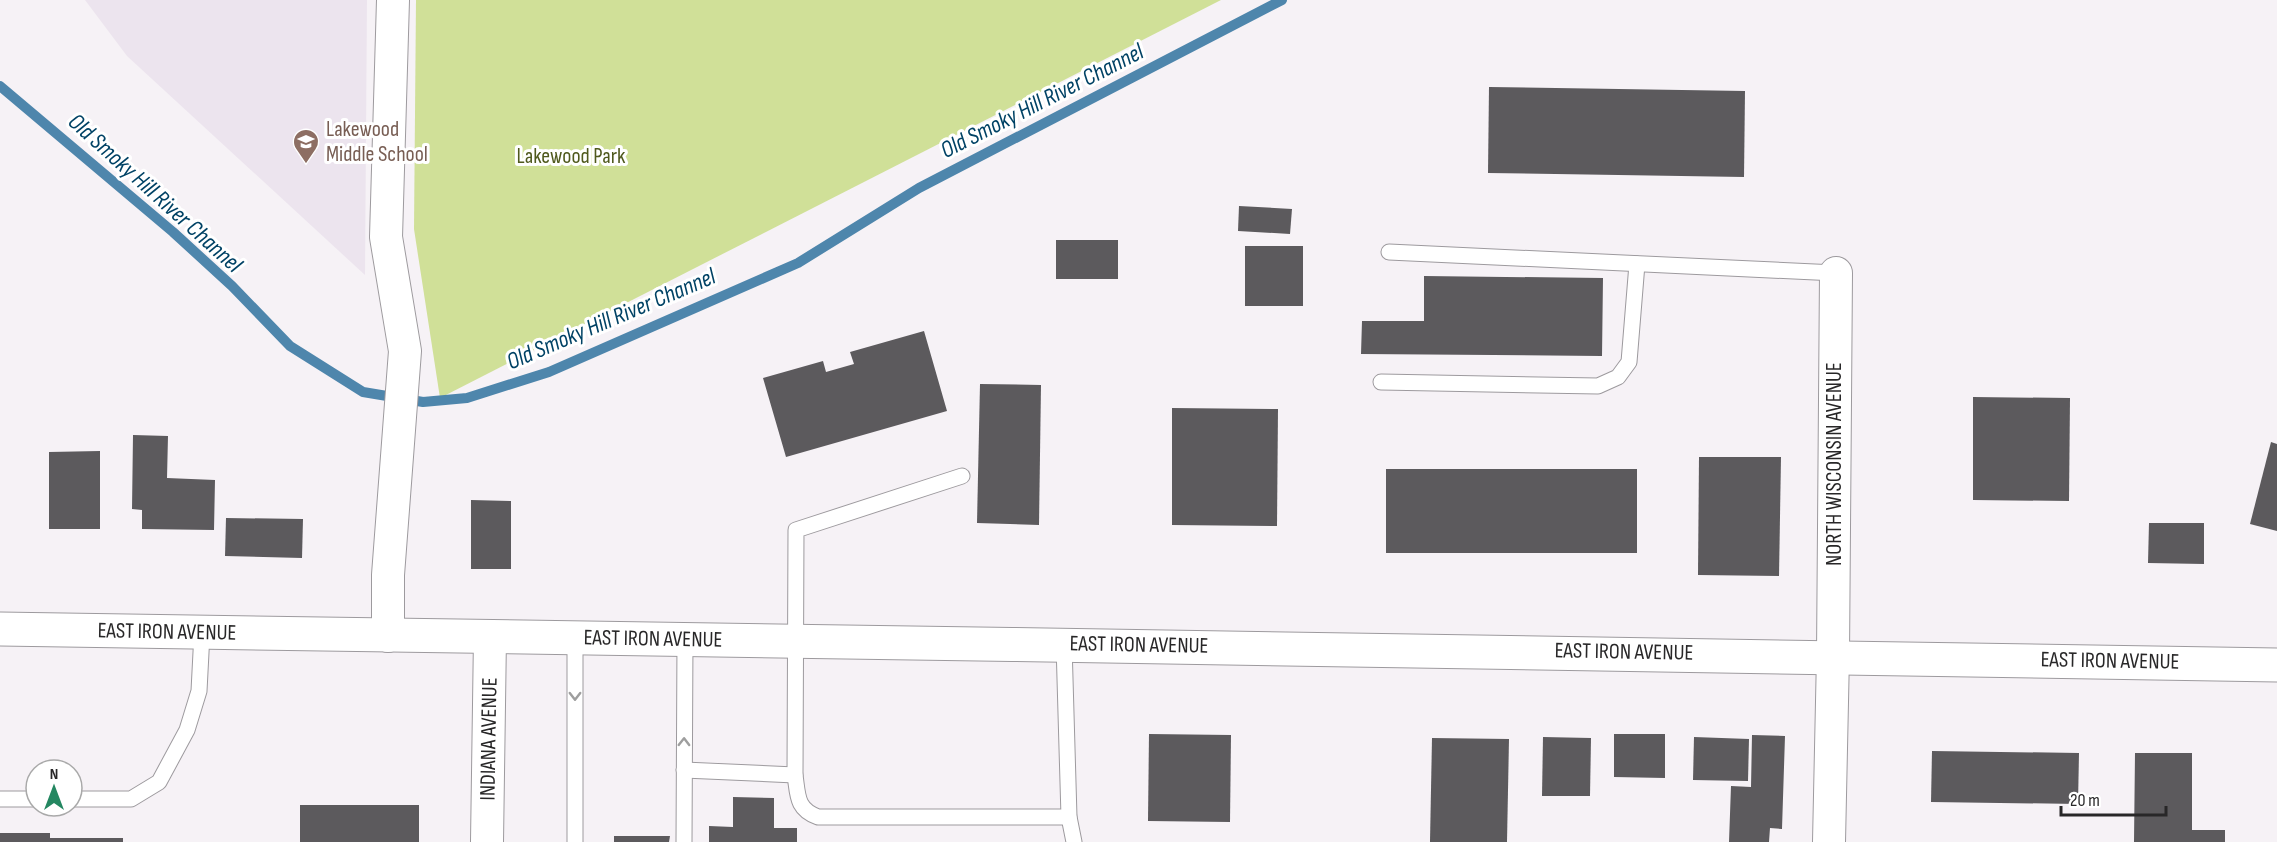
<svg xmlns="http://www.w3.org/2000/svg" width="2277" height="842" font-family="'Sofia Sans Condensed',sans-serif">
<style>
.built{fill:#ece4ee}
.green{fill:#d0e098}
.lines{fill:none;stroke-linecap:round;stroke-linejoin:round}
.stream{stroke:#4e86ac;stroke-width:10}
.building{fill:#5c5a5d}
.lane-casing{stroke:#9d9a9e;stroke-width:17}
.street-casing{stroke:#9d9a9e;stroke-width:34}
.secondary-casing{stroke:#9d9a9e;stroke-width:35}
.lane{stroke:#fff;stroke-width:15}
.street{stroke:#fff;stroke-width:32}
.secondary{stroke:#fff;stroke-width:33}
.oneway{stroke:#9e9e9e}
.labels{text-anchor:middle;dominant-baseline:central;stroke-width:6;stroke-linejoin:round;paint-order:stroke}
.education-label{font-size:22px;fill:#785e54;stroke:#fff;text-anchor:start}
.park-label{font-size:22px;fill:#4f591d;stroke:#fff}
.street-label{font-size:22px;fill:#282728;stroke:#fff}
.water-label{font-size:24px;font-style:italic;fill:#004265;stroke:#fff}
</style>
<rect width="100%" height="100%" fill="#f6f2f6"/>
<!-- built -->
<polygon class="built" points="85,0 367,0 365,275 127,56"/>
<!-- green -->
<polygon class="green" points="416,0 1221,0 440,398 414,229"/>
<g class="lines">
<!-- stream -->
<polyline class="stream" points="0,86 173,232 232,286 290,346 363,392 423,402 467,398 549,372 798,263 919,188 1282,0"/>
</g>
<!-- building -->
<g class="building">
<polygon points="1489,87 1745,91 1744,177 1488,173"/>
<polygon points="1239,206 1292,209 1290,234 1238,231"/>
<rect x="1056" y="240" width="62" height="39"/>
<rect x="1245" y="246" width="58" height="60"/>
<polygon points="1424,276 1603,278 1602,356 1361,354 1362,321 1424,321"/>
<polygon points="924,331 947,411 786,457 763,378 823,361 826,372 854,364 850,352"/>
<polygon points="980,384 1041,385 1039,525 977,523"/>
<polygon points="1973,397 2070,398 2069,501 1973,500"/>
<polygon points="1172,408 1278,409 1277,526 1172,525"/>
<polygon points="133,435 168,436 167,478 215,480 214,530 142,529 142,510 132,509"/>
<polygon points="2271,442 2277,444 2277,531 2250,524"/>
<polygon points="100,451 100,529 49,529 49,452"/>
<polygon points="1699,457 1781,457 1779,576 1698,575"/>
<rect x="1386" y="469" width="251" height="84"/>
<polygon points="471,500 511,501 511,569 471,569"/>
<polygon points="226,518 303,519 302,558 225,556"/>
<polygon points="2149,523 2204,523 2204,564 2148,563"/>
<polygon points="1149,734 1231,735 1230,822 1148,821"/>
<polygon points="1614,734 1665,734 1665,778 1614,777"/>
<polygon points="1752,735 1785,736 1782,829 1770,828 1769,842 1729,842 1731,786 1751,787"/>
<polygon points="1543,737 1591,738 1590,796 1542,796"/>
<polygon points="1694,737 1749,739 1748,781 1693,780"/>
<polygon points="1432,738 1509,739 1507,842 1430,842"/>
<polygon points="1932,751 2079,753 2078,804 1931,802"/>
<polygon points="2135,753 2192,753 2192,830 2225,830 2225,842 2134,842"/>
<polygon points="733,797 774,798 774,828 797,828 797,842 709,842 709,826 733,827"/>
<rect x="300" y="805" width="119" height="37"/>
<polygon points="0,833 50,833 50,838 123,838 123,842 0,842"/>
<polygon points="614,836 670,836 669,842 614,842"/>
</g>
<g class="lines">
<defs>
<g id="lane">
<polyline points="1389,252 1836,273"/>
<polyline points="1381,382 1598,386 1618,377 1629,362 1637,264"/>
<path d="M 962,476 L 796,530 L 795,775 C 798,795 796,809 818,817 L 1069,817"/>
<polyline points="1064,644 1069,817 1074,842"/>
<polyline points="684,770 795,775"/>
<polyline points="0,799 36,799"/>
<polyline points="72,799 131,799 159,782 187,730 199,691 202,633"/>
<polyline points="575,842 575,637"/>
<polyline points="684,842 685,639"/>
</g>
<g id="street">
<polyline points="388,636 388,575 405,351 386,237 393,0"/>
<polyline points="487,842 490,636"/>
<polyline points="1829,842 1833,655 1836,273"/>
</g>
<path id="secondary" d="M 0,629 C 759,643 1518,649 2277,665"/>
</defs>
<!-- lane casing -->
<use href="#lane" class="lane-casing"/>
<!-- street casing -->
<use href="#street" class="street-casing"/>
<!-- secondary casing -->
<use href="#secondary" class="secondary-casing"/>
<!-- lane -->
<use href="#lane" class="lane"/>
<!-- street -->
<use href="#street" class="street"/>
<!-- secondary -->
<use href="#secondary" class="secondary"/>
</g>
<!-- one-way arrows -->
<defs><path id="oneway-chevron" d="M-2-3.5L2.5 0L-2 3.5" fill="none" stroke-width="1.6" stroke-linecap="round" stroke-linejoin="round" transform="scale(1.5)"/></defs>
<g class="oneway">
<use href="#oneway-chevron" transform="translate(575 696) rotate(90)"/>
<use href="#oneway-chevron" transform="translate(684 742) rotate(-89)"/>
</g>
<!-- icons -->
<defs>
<symbol id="school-pin" viewBox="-11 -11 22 30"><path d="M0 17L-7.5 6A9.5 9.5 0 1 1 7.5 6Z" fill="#8d6e63" stroke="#fff"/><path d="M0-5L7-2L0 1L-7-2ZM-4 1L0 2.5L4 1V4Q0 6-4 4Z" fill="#fff"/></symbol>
</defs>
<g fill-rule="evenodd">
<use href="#school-pin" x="291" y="127" width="30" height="40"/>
</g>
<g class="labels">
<!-- education labels -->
<g class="education-label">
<text x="326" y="129">Lakewood<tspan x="326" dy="25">Middle School</tspan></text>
</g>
<!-- park labels -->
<g class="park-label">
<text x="571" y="156">Lakewood Park</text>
</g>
<!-- street labels -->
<g class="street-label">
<text transform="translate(1834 464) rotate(-90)">NORTH WISCONSIN AVENUE</text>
<text transform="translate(167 632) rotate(1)">EAST IRON AVENUE</text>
<text transform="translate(653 639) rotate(1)">EAST IRON AVENUE</text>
<text transform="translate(1139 645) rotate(1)">EAST IRON AVENUE</text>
<text transform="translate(1624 652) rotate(1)">EAST IRON AVENUE</text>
<text transform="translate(2110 661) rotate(1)">EAST IRON AVENUE</text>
<text transform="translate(489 739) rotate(-89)">INDIANA AVENUE</text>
</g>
<!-- water labels -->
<g class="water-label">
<text transform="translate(1042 101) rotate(-27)">Old Smoky Hill River Channel</text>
<text transform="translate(155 193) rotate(42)">Old Smoky Hill River Channel</text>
<text transform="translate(611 319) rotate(-23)">Old Smoky Hill River Channel</text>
</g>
</g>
<!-- north arrow -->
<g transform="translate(54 788)"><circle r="28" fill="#ffffff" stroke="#a9a9a9" stroke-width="1.5"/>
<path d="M0-4.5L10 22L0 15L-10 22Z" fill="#248761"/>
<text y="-9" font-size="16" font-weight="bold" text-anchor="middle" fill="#282728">N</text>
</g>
<!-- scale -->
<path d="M2061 806v9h105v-9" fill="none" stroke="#282728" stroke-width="3"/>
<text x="2070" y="806" font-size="18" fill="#282728" stroke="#ffffff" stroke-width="4.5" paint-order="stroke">20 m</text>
</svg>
